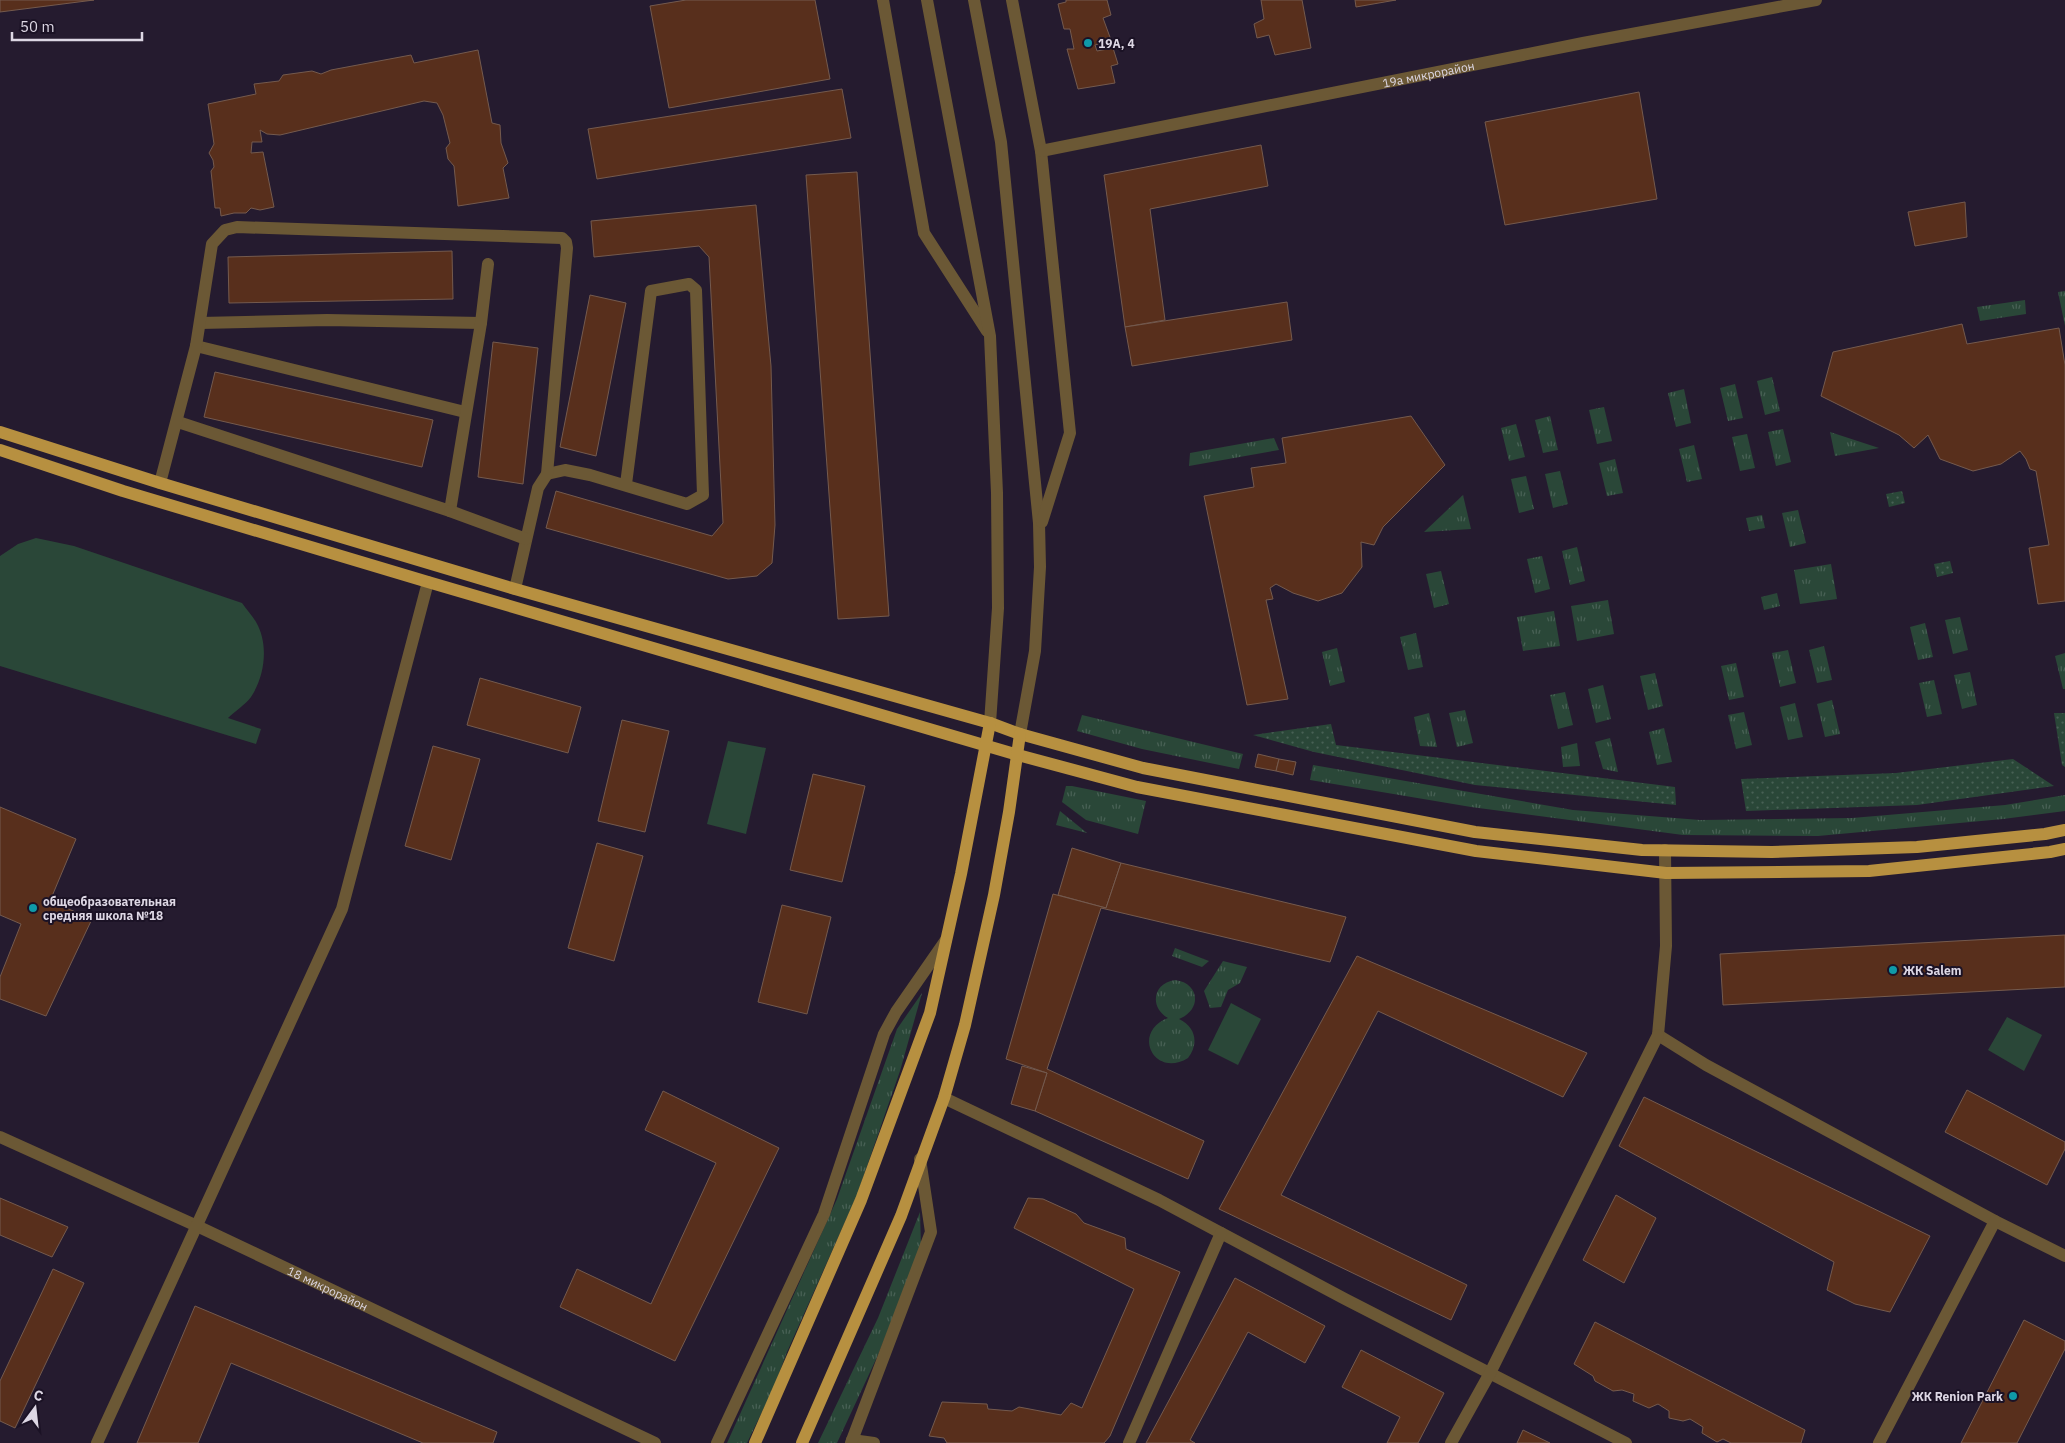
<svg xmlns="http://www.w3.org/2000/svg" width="2065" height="1443" font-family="'IBM Plex Sans',sans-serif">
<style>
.grass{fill:url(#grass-tufts)}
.park{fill:#2a4738}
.garden{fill:url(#garden-dots)}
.building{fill:#582f1c;stroke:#745a4e}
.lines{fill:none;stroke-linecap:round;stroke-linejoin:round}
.minor{stroke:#6b5835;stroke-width:12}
.major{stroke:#b79040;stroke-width:12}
.culture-dot{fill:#0f9aa8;stroke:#1b1225;stroke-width:2}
.labels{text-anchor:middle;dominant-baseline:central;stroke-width:4;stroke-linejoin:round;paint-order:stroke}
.poi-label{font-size:12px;font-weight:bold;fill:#ddd7e4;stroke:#1b1225;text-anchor:start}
.street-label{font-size:12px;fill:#ddd7e4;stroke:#1b1225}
</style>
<defs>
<pattern id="grass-tufts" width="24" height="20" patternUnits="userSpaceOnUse" patternTransform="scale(1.25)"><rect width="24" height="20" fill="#2a4738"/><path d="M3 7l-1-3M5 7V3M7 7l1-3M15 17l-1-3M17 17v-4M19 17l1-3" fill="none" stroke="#486155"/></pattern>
<pattern id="garden-dots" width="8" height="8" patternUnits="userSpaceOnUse" patternTransform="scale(1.25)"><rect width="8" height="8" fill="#2a4738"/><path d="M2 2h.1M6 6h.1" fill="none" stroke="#486155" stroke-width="1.8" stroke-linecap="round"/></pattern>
</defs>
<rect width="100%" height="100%" fill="#251b2f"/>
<!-- grass -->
<g class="grass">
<polygon points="2065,291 2065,326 2058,292"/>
<polygon points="2025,300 2026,314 1980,321 1977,307"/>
<polygon points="1772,377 1780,411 1765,415 1757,381"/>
<polygon points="1735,384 1743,418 1728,421 1720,388"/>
<polygon points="1684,389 1691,423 1676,427 1668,393"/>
<polygon points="1604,407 1612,441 1597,444 1589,410"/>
<polygon points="1550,416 1558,450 1543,453 1535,420"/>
<polygon points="1516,424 1525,457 1509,461 1501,428"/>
<polygon points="1783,429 1791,462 1776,466 1768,432"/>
<polygon points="1830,432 1879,448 1835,456"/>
<polygon points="1747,434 1755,468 1740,471 1732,437"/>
<polygon points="1274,438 1279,450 1189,466 1190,453"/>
<polygon points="1694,445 1702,479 1687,482 1679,449"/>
<polygon points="1615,459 1623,493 1607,496 1599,463"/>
<polygon points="1560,471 1568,504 1553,508 1545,474"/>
<polygon points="1526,476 1534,509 1519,513 1511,479"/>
<polygon points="1463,495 1471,529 1424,532"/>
<polygon points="1798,510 1806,543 1790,547 1782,513"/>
<polygon points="1762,515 1765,528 1749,531 1746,518"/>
<polygon points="1577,547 1585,581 1570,585 1562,551"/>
<polygon points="1542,556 1550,589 1535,593 1527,559"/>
<polygon points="1831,564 1837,599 1800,604 1794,570"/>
<polygon points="1441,571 1449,604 1434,608 1426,574"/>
<polygon points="1777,593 1780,606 1764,610 1761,597"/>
<polygon points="1608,600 1614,634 1577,641 1571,606"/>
<polygon points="1554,611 1560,646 1523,651 1517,617"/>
<polygon points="1960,617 1968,650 1953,654 1945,620"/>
<polygon points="1925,623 1933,657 1918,660 1910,627"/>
<polygon points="1416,633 1423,667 1408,670 1400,637"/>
<polygon points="1824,646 1832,680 1817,683 1809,650"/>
<polygon points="1337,648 1345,682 1330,686 1322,652"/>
<polygon points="1788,650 1796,683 1780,687 1772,653"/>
<polygon points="2065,653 2065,689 2063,689 2055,656"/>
<polygon points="1736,663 1744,697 1729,700 1721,666"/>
<polygon points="1970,672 1977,705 1962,709 1954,675"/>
<polygon points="1655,673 1663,706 1648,710 1640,676"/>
<polygon points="1934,680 1942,714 1927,717 1919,683"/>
<polygon points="1603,685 1611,719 1596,723 1588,689"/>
<polygon points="1565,692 1573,725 1558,729 1550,695"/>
<polygon points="1832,700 1840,734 1825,737 1817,704"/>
<polygon points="1795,703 1803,737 1788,740 1780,707"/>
<polygon points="1465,710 1473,743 1457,747 1449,713"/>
<polygon points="1744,712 1752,745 1736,749 1728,715"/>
<polygon points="1429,713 1437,747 1420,746 1414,717"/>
<polygon points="1082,715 1243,754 1239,769 1142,749 1077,731"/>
<polygon points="1664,728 1672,762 1657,765 1649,732"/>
<polygon points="1610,738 1618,772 1603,769 1595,742"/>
<polygon points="1577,743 1580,766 1563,767 1561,747"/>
<polygon points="1313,765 1573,810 1700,820 1852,818 2005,805 2065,795 2065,811 2003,819 1818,836 1683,835 1471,807 1310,780"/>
<polygon points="1066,786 1072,786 1146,801 1138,834 1086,820 1062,802"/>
<polygon points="1060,811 1087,833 1056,825"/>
<polygon points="1175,948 1209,961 1202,967 1172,956"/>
<polygon points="1223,961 1247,967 1240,983 1228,990 1221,1007 1210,1008 1204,991"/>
<path d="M 1175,980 C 1200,983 1202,1010 1179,1019 C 1196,1027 1199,1044 1188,1058 C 1154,1079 1131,1032 1168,1018 C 1149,1007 1153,983 1175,980 Z"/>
<polygon points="922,993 900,1071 857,1195 787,1352 774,1387 747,1443 727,1443 837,1199 897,1029"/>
<polygon points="920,1212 921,1247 878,1355 837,1443 818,1443 878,1318"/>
</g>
<!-- park -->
<g class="park">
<path d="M 36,538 L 74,546 L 242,603 C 246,609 252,615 256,622 C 269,644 265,676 251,697 C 245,705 235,711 228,718 L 261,729 L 256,744 L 0,666 L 0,556 L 18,544 Z"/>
<polygon points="728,741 766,748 746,834 707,824"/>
<polygon points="1231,1003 1261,1019 1238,1065 1208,1050"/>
<polygon points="2007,1017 2042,1035 2024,1071 1988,1050"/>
</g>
<!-- garden -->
<g class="garden">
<polygon points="1902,491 1905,503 1889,507 1886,494"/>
<polygon points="1950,561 1953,573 1937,577 1934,564"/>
<polygon points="2054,713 2065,713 2065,767 2062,765"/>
<polygon points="1331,724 1336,745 1675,787 1676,805 1475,785 1314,752 1253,735"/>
<polygon points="2013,759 2054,786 1917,805 1746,811 1741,779 1896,773"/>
</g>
<!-- building -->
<g class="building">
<polygon points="0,0 94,0 0,12"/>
<polygon points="686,0 815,0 830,79 669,108 650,6"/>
<polygon points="1066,0 1107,0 1111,15 1103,18 1111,40 1095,45 1097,51 1113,48 1118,64 1111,66 1115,83 1078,89 1067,49 1074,49 1070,29 1064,29 1058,4 1066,2"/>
<polygon points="1261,0 1302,0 1311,48 1275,55 1269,35 1257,38 1254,24 1264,19"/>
<polygon points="1355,0 1396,0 1356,7"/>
<polygon points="478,50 492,123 500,125 501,143 508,163 503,168 509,198 458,206 454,166 448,159 446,148 450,143 443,115 437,103 424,101 280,135 267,134 260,130 262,142 252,142 251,153 263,152 274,207 260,210 251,208 246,213 234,213 221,216 220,208 215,208 211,171 214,167 213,160 209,153 214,144 208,104 256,94 254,84 279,81 283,75 312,71 321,74 331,70 411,55 414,63"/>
<polygon points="842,89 851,138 597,179 588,129"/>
<polygon points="1639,92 1657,199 1505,225 1485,122"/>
<polygon points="1261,145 1268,186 1150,209 1165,320 1125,327 1104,175"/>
<polygon points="857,172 889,616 838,619 806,175"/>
<polygon points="1965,202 1967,237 1915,246 1908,212"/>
<polygon points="756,205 771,366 775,525 772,563 757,576 728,579 546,528 556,491 712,536 723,523 709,257 699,246 594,257 591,221"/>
<polygon points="452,251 453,299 229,303 228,257"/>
<polygon points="590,295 626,303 596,456 560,447"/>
<polygon points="1287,302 1292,340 1132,366 1125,327"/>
<polygon points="1962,324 1967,344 2059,328 2065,365 2065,601 2038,604 2029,548 2049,545 2036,471 2030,469 2026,459 2020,451 2001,464 1973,471 1940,459 1928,435 1914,448 1899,435 1821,396 1833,352"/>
<polygon points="493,342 538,348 523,484 478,477"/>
<polygon points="215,372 433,420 422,467 204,417"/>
<polygon points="1411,416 1445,465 1383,527 1374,545 1361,542 1362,567 1342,593 1318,601 1293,593 1276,584 1270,588 1273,599 1266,600 1288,699 1247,705 1204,496 1254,487 1251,468 1286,463 1282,438"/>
<polygon points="480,678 581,707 568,753 467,725"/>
<polygon points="622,720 669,731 645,832 598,821"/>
<polygon points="433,746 480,759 451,860 405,846"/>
<polygon points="1258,754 1279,759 1276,771 1255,767"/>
<polygon points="1279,759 1296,762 1293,775 1276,771"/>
<polygon points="813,774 865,786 842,882 790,870"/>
<polygon points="0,807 76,839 50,901 92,919 46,1016 0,999 0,977 21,924 0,915"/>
<polygon points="597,843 643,856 614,961 568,948"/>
<polygon points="1072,848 1121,863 1106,908 1058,895"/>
<polygon points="1121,863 1346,917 1330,962 1101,908 1047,1069 1204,1141 1188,1179 1035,1111 1047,1073 1006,1059 1053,894 1106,908"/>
<polygon points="782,905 831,917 807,1014 758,1002"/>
<polygon points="2065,935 2065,987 1723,1005 1720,954"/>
<polygon points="1357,956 1587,1053 1563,1097 1378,1011 1281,1195 1467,1285 1451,1320 1219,1209"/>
<polygon points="1022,1066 1047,1073 1035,1111 1011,1104"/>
<polygon points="1967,1090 2065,1142 2065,1149 2047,1185 1945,1132"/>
<polygon points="663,1091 779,1148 675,1361 560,1307 577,1269 651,1304 716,1163 645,1130"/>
<polygon points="1644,1097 1930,1236 1890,1312 1855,1304 1827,1290 1834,1262 1619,1146"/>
<polygon points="1616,1195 1656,1218 1624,1283 1583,1260"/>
<polygon points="0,1198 68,1227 52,1257 0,1235"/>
<polygon points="1028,1198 1043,1199 1076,1214 1084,1223 1125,1238 1126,1249 1180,1272 1110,1436 1104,1443 947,1443 944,1438 929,1436 942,1402 987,1404 988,1409 1012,1411 1019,1407 1061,1415 1071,1403 1082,1408 1134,1289 1014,1228"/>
<polygon points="53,1269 84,1283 15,1428 0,1421 0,1381"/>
<polygon points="1235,1278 1325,1326 1305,1363 1248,1332 1190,1440 1195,1443 1146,1443"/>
<polygon points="195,1306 497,1432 493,1443 423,1443 231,1363 198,1443 137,1443"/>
<polygon points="2024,1320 2065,1341 2065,1349 2017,1443 1961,1443"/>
<polygon points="1595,1322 1805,1430 1801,1443 1731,1443 1723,1439 1717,1442 1702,1433 1703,1427 1690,1419 1683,1421 1669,1418 1669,1411 1658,1404 1649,1408 1633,1401 1634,1394 1622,1390 1613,1391 1595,1381 1593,1376 1574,1364"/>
<polygon points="1361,1350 1444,1393 1418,1443 1387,1443 1400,1417 1342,1387"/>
<polygon points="1523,1430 1550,1443 1517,1443"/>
</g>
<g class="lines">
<!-- minor -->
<g class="minor">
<polyline points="883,0 924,233 987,331"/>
<polyline points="927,0 990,336 997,493 998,608 990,723"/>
<polyline points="974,0 1001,142 1039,523 1040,567 1035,651 1020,734"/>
<polyline points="1012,0 1041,151 1070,433 1042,522"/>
<path id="s1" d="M 1041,151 L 1583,43 L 1816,0"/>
<polyline points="200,323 327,320 481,323"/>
<polyline points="196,346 465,412"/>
<polyline points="178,422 450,511 481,323 488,264"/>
<polyline points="547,474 565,470 590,475 687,504 703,495 696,290 689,284 651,291 626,484"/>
<polyline points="160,483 196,346 212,244 225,230 237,227 562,238 566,242 567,248 547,474 538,488 515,589"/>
<polyline points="450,511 526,539"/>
<polyline points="1665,850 1666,946 1658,1035 1706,1065 1995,1221 2065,1256"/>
<polyline points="944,1098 1159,1200 1345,1299 1626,1443"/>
<path id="s2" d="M 0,1137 L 197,1226 L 655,1443"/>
<polyline points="852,1440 874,1443"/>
<polyline points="97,1443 342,909 428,582"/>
<polyline points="717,1443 824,1214 884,1034 896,1012 946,940"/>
<polyline points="851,1443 931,1232 920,1159"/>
<polyline points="1129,1443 1221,1233"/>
<polyline points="1451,1443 1490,1373 1658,1035"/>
<polyline points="1879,1443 1995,1221"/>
</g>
<!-- major -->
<g class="major">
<polyline points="0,432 160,483 515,589 990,723 1020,734 1143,768 1475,832 1642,850 1772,852 1917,847 2045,834 2065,830"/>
<polyline points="0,450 123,491 428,582 1018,755 1137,787 1476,851 1666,873 1869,871 2050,852 2065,849"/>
<polyline points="755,1443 861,1200 930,1013 961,874 990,723"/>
<polyline points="802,1443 901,1216 944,1098 965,1025 994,895 1009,812 1020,734"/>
</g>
</g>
<!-- markers -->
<g class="culture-dot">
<circle cx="1088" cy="43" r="5"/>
<circle cx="33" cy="908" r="5"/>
<circle cx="1893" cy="970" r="5"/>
<circle cx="2013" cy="1396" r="5"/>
</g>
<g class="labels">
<!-- poi labels -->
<g class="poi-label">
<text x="1098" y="43">19А, 4</text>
<text x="43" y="901">общеобразовательная<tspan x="43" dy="14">средняя школа №18</tspan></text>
<text x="1903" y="970">ЖК Salem</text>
<text x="2003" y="1396" text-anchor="end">ЖК Renion Park</text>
</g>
<!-- street labels -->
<g class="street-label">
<text stroke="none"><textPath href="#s1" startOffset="395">19а микрорайон</textPath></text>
<text stroke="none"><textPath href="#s2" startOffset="361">18 микрорайон</textPath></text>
</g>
</g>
<!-- north arrow -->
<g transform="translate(35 1408) rotate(15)" stroke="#1b1225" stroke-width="4" paint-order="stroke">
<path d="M0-4L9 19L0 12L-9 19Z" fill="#ddd7e4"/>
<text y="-8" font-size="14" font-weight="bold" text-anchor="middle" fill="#ddd7e4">С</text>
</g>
<!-- scale -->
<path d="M12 32v8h130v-8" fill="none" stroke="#ddd7e4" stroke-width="2.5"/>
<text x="20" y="32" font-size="15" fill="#ddd7e4" stroke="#1b1225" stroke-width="4" paint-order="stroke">50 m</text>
</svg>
